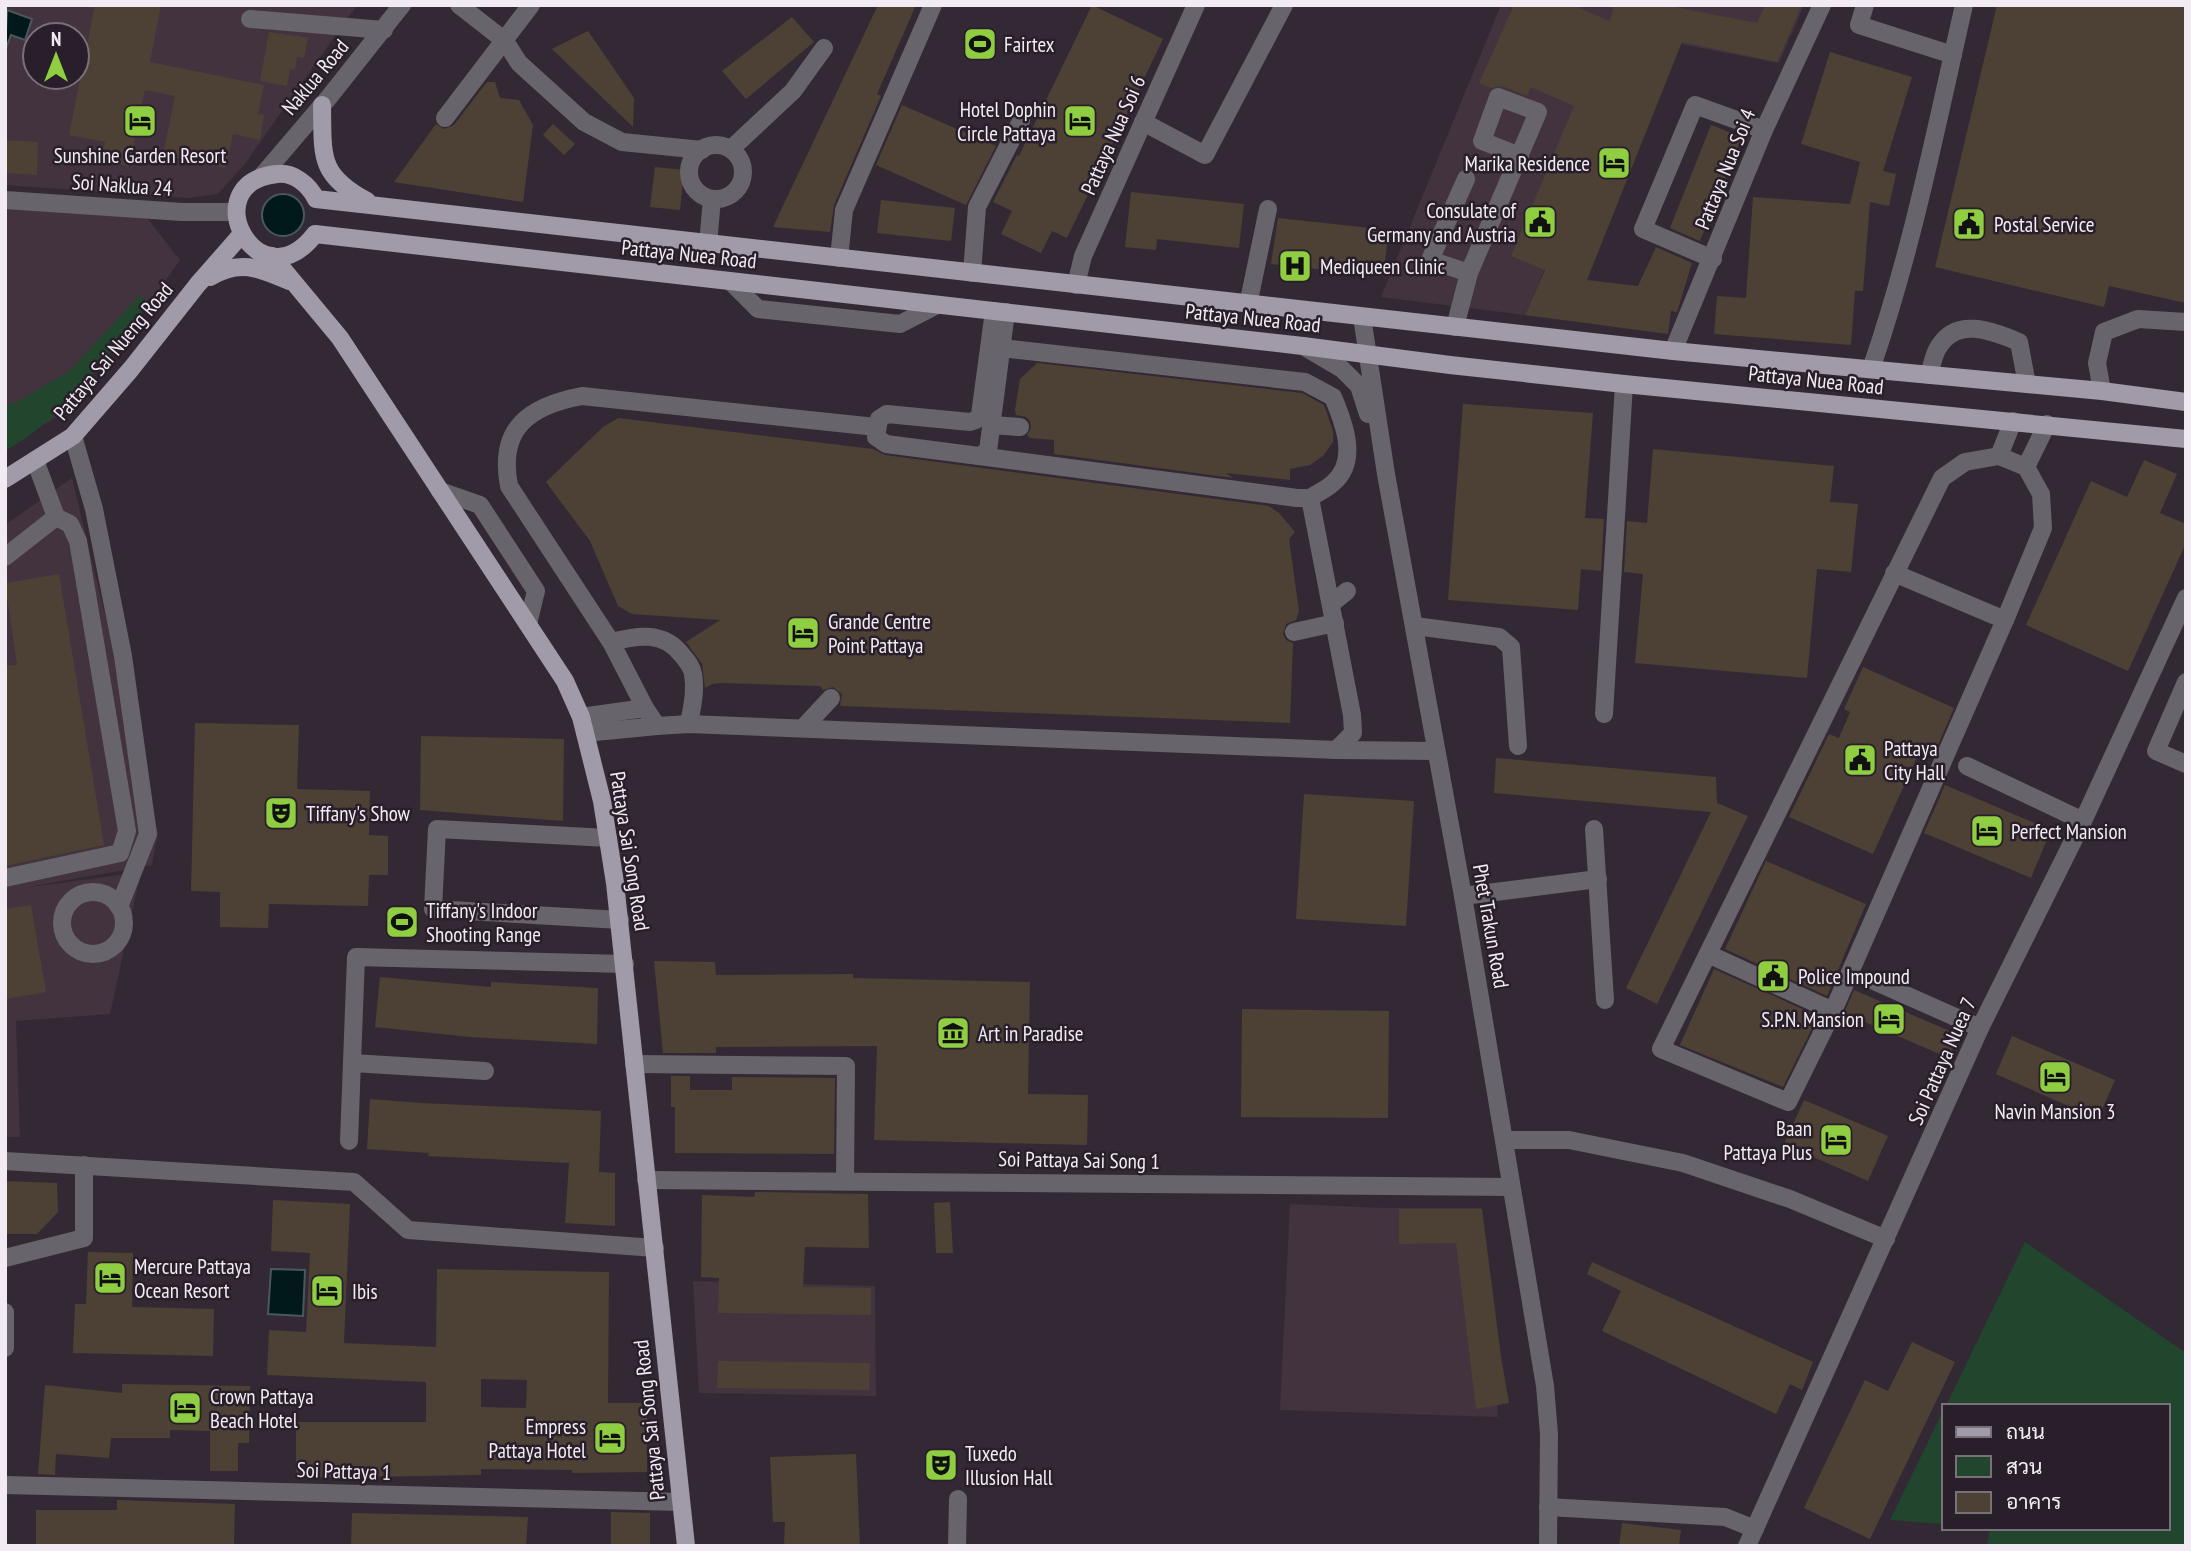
<svg xmlns="http://www.w3.org/2000/svg" width="2191" height="1551" font-family="'PT Sans Narrow',Sarabun,sans-serif">
<style>
.commercial{fill:#43333e;fill-rule:evenodd}
.green{fill:#21452d}
.water{fill:#02191c;stroke:#4a585c;stroke-width:2}
.building{fill:#4d4136;fill-rule:evenodd}
.lines{fill:none;stroke-linecap:round;stroke-linejoin:round}
.minor{stroke:#67646b;stroke-width:18}
.major{stroke:#a19aa8;stroke-width:18}
.labels{text-anchor:middle;dominant-baseline:central;stroke-width:5;stroke-linejoin:round;paint-order:stroke}
.poi-label{font-size:21px;fill:#f2ebf3;stroke:#291f2a;text-anchor:start}
.street-label{font-size:21px;fill:#f2ebf3;stroke:#291f2a}
</style>
<rect width="100%" height="100%" fill="#332934"/>
<!-- commercial -->
<g class="commercial">
<path d="M 5,5 L 357,5 L 244,165 L 218,194 L 187,198 L 5,185 ZM 35,35 L 77,35 L 77,77 L 35,77 Z"/>
<polygon points="1501,5 1804,5 1779,63 1644,37 1525,315 1381,297"/>
<polygon points="5,208 147,218 180,260 149,304 79,392 56,417 5,449"/>
<polygon points="72,478 158,833 152,865 23,888 141,872 110,1014 16,1021 20,1137 5,1137 5,525"/>
<polygon points="1290,1204 1385,1208 1481,1208 1498,1417 1280,1410"/>
<polygon points="693,1281 875,1286 876,1396 699,1393"/>
</g>
<!-- green -->
<g class="green">
<path d="M 140,295 L 149,304 C 104,360 69,415 5,451 L 5,405 L 17,402 L 69,371 Z"/>
<polygon points="2025,1242 2186,1353 2186,1546 1987,1546 1990,1528 2168,1528 2168,1406 1946,1406"/>
<polygon points="1944,1409 1944,1524 1890,1520"/>
</g>
<!-- water -->
<g class="water">
<polygon points="7,10 32,19 25,40 11,35 5,51"/>
<circle cx="283" cy="215" r="21"/>
<polygon points="271,1269 305,1270 303,1316 268,1314"/>
</g>
<!-- building -->
<g class="building">
<polygon points="95,5 161,5 150,62 264,85 258,114 264,115 260,140 233,134 226,168 163,155 175,96 145,90 129,166 101,160 105,142 69,135"/>
<polygon points="878,5 916,5 877,94 881,96 834,205 830,232 773,227"/>
<polygon points="1092,5 1163,39 1067,238 1052,231 1041,253 1001,234 1012,211 993,202 1017,155 1019,156"/>
<polygon points="1514,5 1573,5 1609,21 1615,5 1664,5 1757,23 1765,5 1802,5 1777,62 1682,42 1587,280 1638,286 1656,247 1692,263 1677,312 1671,311 1668,334 1525,315 1545,270 1511,256 1574,106 1531,87 1527,96 1502,86 1491,88 1479,83"/>
<polygon points="1997,5 2186,5 2186,303 2109,286 2104,307 1935,267"/>
<polygon points="792,17 814,42 746,99 722,71"/>
<polygon points="588,31 634,98 633,127 552,49"/>
<polygon points="269,32 308,38 304,58 297,57 295,70 290,69 287,86 260,81"/>
<polygon points="1830,52 1912,77 1883,171 1896,174 1889,206 1870,202 1863,291 1855,291 1851,345 1714,334 1717,296 1746,298 1753,197 1850,204 1860,162 1801,144"/>
<polygon points="487,82 495,82 500,98 519,100 533,125 523,202 394,182 436,124 444,129 454,125"/>
<polygon points="902,105 996,146 966,205 876,165"/>
<polygon points="553,124 575,144 564,155 543,135"/>
<polygon points="1711,125 1742,137 1700,241 1670,228"/>
<polygon points="5,140 38,142 37,175 5,173"/>
<polygon points="655,167 684,170 680,210 650,207"/>
<polygon points="1131,192 1244,204 1239,248 1157,239 1156,250 1125,247"/>
<polygon points="881,200 955,208 951,241 877,233"/>
<polygon points="1278,218 1389,230 1383,276 1271,264"/>
<polygon points="1037,363 1302,393 1324,405 1333,431 1333,442 1323,456 1310,465 1290,469 1290,480 1226,473 1233,478 1054,454 1054,440 1030,438 1027,435 1031,428 1030,421 1026,417 1016,415 1015,410 1020,379"/>
<polygon points="1463,404 1593,413 1585,518 1604,519 1601,571 1581,569 1578,610 1448,600"/>
<polygon points="618,418 873,449 885,455 1269,506 1279,513 1295,532 1289,539 1299,611 1296,620 1286,624 1283,634 1286,640 1293,643 1290,723 842,706 840,705 842,694 833,687 823,690 820,686 719,683 712,684 705,688 702,664 686,642 720,620 632,614 618,606 590,541 546,482 603,427"/>
<polygon points="1653,449 1834,466 1830,502 1858,504 1851,572 1817,569 1807,678 1635,663 1643,574 1624,572 1627,521 1647,523"/>
<polygon points="2144,460 2177,474 2160,513 2186,524 2186,543 2128,671 2026,625 2091,481 2127,497"/>
<polygon points="59,574 104,845 5,866 5,666 17,665 5,583"/>
<polygon points="1863,667 1954,708 1934,754 1921,748 1873,854 1789,817 1829,734 1839,738 1850,712 1844,709"/>
<polygon points="195,723 299,725 297,789 370,791 369,835 388,836 388,875 369,875 368,906 269,904 268,928 220,927 220,892 191,891"/>
<polygon points="421,736 564,739 563,821 420,810"/>
<polygon points="1496,758 1716,777 1717,803 1748,816 1657,1004 1626,988 1711,812 1494,793"/>
<polygon points="1945,785 2051,830 2031,878 1924,833"/>
<polygon points="1304,794 1414,801 1406,926 1296,919"/>
<polygon points="1766,861 1866,904 1827,996 1725,949"/>
<polygon points="31,905 46,992 5,999 5,909"/>
<polygon points="654,961 715,962 716,975 853,974 853,978 1030,982 1028,1094 1088,1095 1087,1145 874,1140 877,1046 716,1047 716,1053 663,1053"/>
<polygon points="1714,969 1818,1016 1783,1087 1680,1045"/>
<polygon points="380,977 491,987 491,982 598,988 597,1044 470,1037 375,1027"/>
<polygon points="1854,990 1959,1035 1949,1058 1844,1013"/>
<polygon points="1242,1009 1389,1011 1388,1118 1241,1117"/>
<polygon points="2012,1036 2115,1080 2098,1119 1996,1074"/>
<polygon points="671,1076 690,1076 690,1090 732,1090 732,1077 835,1078 834,1154 675,1153 675,1107 671,1107"/>
<polygon points="370,1099 421,1103 601,1111 599,1172 615,1173 615,1226 565,1223 569,1163 428,1156 429,1153 367,1149"/>
<polygon points="1804,1100 1888,1136 1868,1181 1784,1144"/>
<polygon points="5,1181 57,1183 58,1212 37,1234 5,1234"/>
<polygon points="755,1192 868,1194 869,1248 805,1247 803,1287 871,1288 871,1315 718,1313 719,1278 701,1277 702,1195 754,1197"/>
<path d="M 273,1200 L 350,1204 L 344,1343 L 436,1347 L 437,1269 L 609,1272 L 608,1403 L 647,1403 L 647,1472 L 572,1473 L 572,1470 L 481,1469 L 481,1475 L 296,1478 L 296,1422 L 426,1422 L 426,1382 L 267,1375 L 269,1330 L 306,1332 L 310,1253 L 271,1251 ZM 481,1379 L 527,1380 L 526,1408 L 481,1407 Z"/>
<polygon points="950,1202 953,1253 936,1253 934,1203"/>
<polygon points="1399,1209 1482,1209 1501,1357 1509,1403 1476,1409 1456,1243 1399,1244"/>
<polygon points="88,1252 133,1253 132,1307 214,1309 213,1356 73,1353 75,1304 86,1304"/>
<polygon points="1592,1262 1813,1362 1802,1390 1790,1384 1776,1414 1602,1331 1621,1291 1587,1274"/>
<polygon points="1912,1342 1955,1362 1870,1539 1804,1508 1865,1380 1888,1391"/>
<polygon points="718,1361 870,1363 869,1390 717,1388"/>
<polygon points="122,1384 250,1386 249,1443 238,1443 238,1471 210,1471 210,1431 170,1430 170,1438 111,1438 109,1458 56,1454 55,1475 38,1474 45,1385 122,1393"/>
<polygon points="856,1454 860,1546 784,1546 785,1522 773,1522 770,1457"/>
<polygon points="117,1500 235,1504 234,1546 36,1546 36,1510 117,1510"/>
<polygon points="611,1512 650,1513 650,1546 611,1546"/>
<polygon points="352,1513 528,1517 526,1546 351,1546"/>
<polygon points="1622,1523 1681,1530 1679,1546 1619,1546"/>
</g>
<g class="lines">
<!-- minor -->
<g class="minor">
<polyline points="459,5 505,41 519,63 584,122 622,142 702,150"/>
<polyline points="1865,5 1859,25 1953,55"/>
<polyline points="250,19 384,30"/>
<polyline points="445,118 531,5"/>
<polyline points="1143,122 1205,155 1284,5"/>
<circle cx="716" cy="172" r="27"/>
<polyline points="731,149 793,91 824,48"/>
<polyline points="261,177 330,96 402,5"/>
<polyline points="1466,179 1430,260 1469,273"/>
<polyline points="5,200 182,212 236,212"/>
<polyline points="708,244 712,199"/>
<polyline points="839,258 844,210 933,5"/>
<polyline points="1713,259 1643,229 1695,105 1764,130"/>
<polyline points="972,273 977,207 1021,121"/>
<polyline points="730,281 758,309 900,324 937,305"/>
<polyline points="1076,285 1083,256 1196,5"/>
<polyline points="1248,305 1268,209"/>
<polyline points="994,311 980,415 976,420 970,422 887,414 879,419 876,437 886,444 979,456 988,451 1006,312"/>
<polyline points="1362,317 1386,474 1463,896 1545,1386 1549,1434 1548,1546"/>
<polyline points="1455,327 1469,273 1538,112 1498,97 1482,141 1520,156"/>
<polyline points="1303,346 1342,369 1359,386 1368,414"/>
<path d="M 1001,348 L 1305,382 L 1333,397 C 1344,423 1359,461 1333,483 C 1327,489 1317,493 1310,498"/>
<polyline points="1673,351 1764,130 1822,5"/>
<path d="M 1871,369 C 1912,251 1936,128 1964,5"/>
<path d="M 1929,375 C 1932,366 1933,356 1938,348 C 1956,316 1992,331 2019,342 L 2027,384"/>
<polyline points="2102,391 2097,363 2104,332 2138,319 2186,322"/>
<polyline points="991,425 1020,427"/>
<path d="M 876,427 L 582,396 C 529,406 498,428 509,486 L 611,642 L 645,708 L 657,726 L 689,724 L 1336,750 L 1353,733 L 1352,715 L 1310,498 L 1297,498 L 979,456"/>
<polyline points="73,436 94,509 123,656 148,834 119,907"/>
<polygon points="1999,456 2026,467 2041,494 2043,528 2005,620 1833,1011 1788,1102 1661,1049 1942,478 1965,462"/>
<polyline points="1999,456 2013,421"/>
<polyline points="2026,467 2047,424"/>
<polyline points="440,491 480,505 536,591 528,624"/>
<polyline points="5,557 56,517"/>
<polyline points="1894,573 2005,620"/>
<polyline points="1331,604 1347,591"/>
<polyline points="1415,626 1499,637 1511,647 1518,746"/>
<polyline points="1294,632 1335,623"/>
<path d="M 611,642 C 638,635 664,631 682,655 C 687,661 692,667 693,674 C 696,691 692,707 689,724"/>
<polyline points="2186,682 2156,751 2186,764"/>
<polyline points="1604,714 1624,384"/>
<polyline points="581,717 645,708"/>
<polyline points="803,728 831,698"/>
<polyline points="585,733 657,726"/>
<polyline points="1336,750 1436,751"/>
<polyline points="1967,766 2083,821"/>
<polyline points="1594,829 1605,1000"/>
<polyline points="608,838 437,829 433,909 620,920"/>
<polyline points="5,878 120,853 127,831 78,541 70,524 56,517 35,460"/>
<circle cx="93" cy="923" r="31"/>
<polyline points="1463,896 1598,879"/>
<polyline points="1708,954 1833,1011"/>
<polyline points="1874,981 1980,1028"/>
<polyline points="352,1063 485,1071"/>
<polyline points="634,1064 846,1066 845,1180"/>
<polyline points="1504,1140 1569,1140 1683,1163 1790,1199 1886,1239"/>
<polyline points="349,1141 356,957 625,964"/>
<polyline points="5,1161 354,1182 408,1230 655,1248"/>
<polyline points="646,1180 1511,1187"/>
<polyline points="5,1258 84,1238 84,1165"/>
<polyline points="5,1312 5,1348"/>
<polyline points="5,1485 681,1502"/>
<polyline points="1548,1507 1725,1517 1755,1529"/>
<polyline points="957,1546 958,1499"/>
<polyline points="1747,1546 1980,1028 2083,821 2186,598"/>
</g>
<!-- major -->
<g class="major">
<path d="M 322,105 C 323,156 318,175 367,201"/>
<polyline points="272,256 340,338 565,681 581,717 602,801 615,883 686,1546"/>
<path d="M 210,277 C 240,259 259,268 289,281"/>
<path d="M 2186,402 L 2102,391 L 1673,351 L 316,199 C 309,185 294,172 277,174 C 192,183 259,307 315,234 L 1303,346 L 1450,365 L 1624,384 L 2186,439"/>
<polyline points="5,479 73,436 131,369 198,284 241,235"/>
</g>
</g>
<!-- icons -->
<defs>
<symbol id="stadium-square" viewBox="-11 -11 22 22"><rect x="-9" y="-9" width="18" height="18" rx="4" fill="#8fcd41" stroke="#291f2a"/><path d="M0-5a6.5 5 0 1 0 0 10a6.5 5 0 1 0 0-10ZM-3.5-1.8h7v3.6h-7Z" fill="#111"/></symbol>
<symbol id="hotel-square" viewBox="-11 -11 22 22"><rect x="-9" y="-9" width="18" height="18" rx="4" fill="#8fcd41" stroke="#291f2a"/><path d="M-6-4.5h1.5V1H6V5H4.5V3h-9V5H-6ZM-4 0a1.8 1.8 0 1 1 3.6 0ZM.5 0V-2.5h3Q6-2.5 6 0Z" fill="#111"/></symbol>
<symbol id="civic-square" viewBox="-11 -11 22 22"><rect x="-9" y="-9" width="18" height="18" rx="4" fill="#8fcd41" stroke="#291f2a"/><path d="M-.6-6.5H3V-4.5H.6V-3L4-1V1h2V6H-6V1h2V-1L-.6-3ZM-1.2 2.5V6h2.4V2.5Z" fill="#111"/></symbol>
<symbol id="hospital-square" viewBox="-11 -11 22 22"><rect x="-9" y="-9" width="18" height="18" rx="4" fill="#8fcd41" stroke="#291f2a"/><path d="M-5-5h3v3.5h4V-5h3V5h-3V1.5h-4V5h-3Z" fill="#111"/></symbol>
<symbol id="theatre-square" viewBox="-11 -11 22 22"><rect x="-9" y="-9" width="18" height="18" rx="4" fill="#8fcd41" stroke="#291f2a"/><path d="M-5-5.5Q0-4 5-5.5V0Q5 5 0 6Q-5 5-5 0ZM-3.3-2.5H-1v1.5H-3.3ZM1-2.5H3.3v1.5H1ZM-2.8 1Q0 5.5 2.8 1Z" fill="#111"/></symbol>
<symbol id="museum-square" viewBox="-11 -11 22 22"><rect x="-9" y="-9" width="18" height="18" rx="4" fill="#8fcd41" stroke="#291f2a"/><path d="M0-6L6-3V-2H-6V-3ZM-5-1h2V3h-2ZM-1-1h2V3h-2ZM3-1h2V3H3ZM-6 4H6V6H-6Z" fill="#111"/></symbol>
</defs>
<g fill-rule="evenodd">
<use href="#stadium-square" x="961" y="25" width="38" height="38"/>
<use href="#hotel-square" x="121" y="102" width="38" height="38"/>
<use href="#hotel-square" x="1061" y="102" width="38" height="38"/>
<use href="#hotel-square" x="1595" y="144" width="38" height="38"/>
<use href="#civic-square" x="1521" y="203" width="38" height="38"/>
<use href="#civic-square" x="1950" y="205" width="38" height="38"/>
<use href="#hospital-square" x="1276" y="247" width="38" height="38"/>
<use href="#hotel-square" x="784" y="614" width="38" height="38"/>
<use href="#civic-square" x="1841" y="741" width="38" height="38"/>
<use href="#theatre-square" x="262" y="794" width="38" height="38"/>
<use href="#hotel-square" x="1968" y="812" width="38" height="38"/>
<use href="#stadium-square" x="383" y="903" width="38" height="38"/>
<use href="#civic-square" x="1754" y="957" width="38" height="38"/>
<use href="#hotel-square" x="1870" y="1000" width="38" height="38"/>
<use href="#museum-square" x="934" y="1014" width="38" height="38"/>
<use href="#hotel-square" x="2036" y="1058" width="38" height="38"/>
<use href="#hotel-square" x="1817" y="1121" width="38" height="38"/>
<use href="#hotel-square" x="91" y="1259" width="38" height="38"/>
<use href="#hotel-square" x="308" y="1272" width="38" height="38"/>
<use href="#hotel-square" x="166" y="1389" width="38" height="38"/>
<use href="#hotel-square" x="591" y="1419" width="38" height="38"/>
<use href="#theatre-square" x="922" y="1446" width="38" height="38"/>
</g>
<g class="labels">
<!-- poi labels -->
<g class="poi-label">
<text x="1004" y="44">Fairtex</text>
<text x="1056" y="109" text-anchor="end">Hotel Dophin<tspan x="1056" dy="24">Circle Pattaya</tspan></text>
<text x="140" y="155" text-anchor="middle">Sunshine Garden Resort</text>
<text x="1590" y="163" text-anchor="end">Marika Residence</text>
<text x="1516" y="210" text-anchor="end">Consulate of<tspan x="1516" dy="24">Germany and Austria</tspan></text>
<text x="1994" y="224">Postal Service</text>
<text x="1320" y="266">Mediqueen Clinic</text>
<text x="828" y="621">Grande Centre<tspan x="828" dy="24">Point Pattaya</tspan></text>
<text x="1884" y="748">Pattaya<tspan x="1884" dy="24">City Hall</tspan></text>
<text x="306" y="813">Tiffany's Show</text>
<text x="2011" y="831">Perfect Mansion</text>
<text x="426" y="910">Tiffany's Indoor<tspan x="426" dy="24">Shooting Range</tspan></text>
<text x="1798" y="976">Police Impound</text>
<text x="1864" y="1019" text-anchor="end">S.P.N. Mansion</text>
<text x="978" y="1033">Art in Paradise</text>
<text x="2055" y="1111" text-anchor="middle">Navin Mansion 3</text>
<text x="1812" y="1128" text-anchor="end">Baan<tspan x="1812" dy="24">Pattaya Plus</tspan></text>
<text x="134" y="1266">Mercure Pattaya<tspan x="134" dy="24">Ocean Resort</tspan></text>
<text x="352" y="1291">Ibis</text>
<text x="210" y="1396">Crown Pattaya<tspan x="210" dy="24">Beach Hotel</tspan></text>
<text x="586" y="1426" text-anchor="end">Empress<tspan x="586" dy="24">Pattaya Hotel</tspan></text>
<text x="965" y="1453">Tuxedo<tspan x="965" dy="24">Illusion Hall</tspan></text>
</g>
<!-- street labels -->
<g class="street-label">
<text transform="translate(315 77) rotate(-50)">Naklua Road</text>
<text transform="translate(1113 135) rotate(-66)">Pattaya Nua Soi 6</text>
<text transform="translate(1725 169) rotate(-68)">Pattaya Nua Soi 4</text>
<text transform="translate(122 185) rotate(4)">Soi Naklua 24</text>
<text transform="translate(689 254) rotate(6)">Pattaya Nuea Road</text>
<text transform="translate(1253 318) rotate(6)">Pattaya Nuea Road</text>
<text transform="translate(113 351) rotate(-50)">Pattaya Sai Nueng Road</text>
<text transform="translate(1816 380) rotate(6)">Pattaya Nuea Road</text>
<text transform="translate(630 851) rotate(81)">Pattaya Sai Song Road</text>
<text transform="translate(1491 926) rotate(80)">Phet Trakun Road</text>
<text transform="translate(1942 1061) rotate(-66)">Soi Pattaya Nuea 7</text>
<text transform="translate(1079 1160) rotate(1)">Soi Pattaya Sai Song 1</text>
<text transform="translate(649 1420) rotate(-96)">Pattaya Sai Song Road</text>
<text transform="translate(344 1471) rotate(2)">Soi Pattaya 1</text>
</g>
</g>
<!-- border -->
<rect width="2191" height="1551" fill="none" stroke="#f2ebf3" stroke-width="14"/>
<!-- legend -->
<rect x="1942" y="1404" width="228" height="126" fill="#291f2a" stroke="#79717a" stroke-width="2"/>
<rect x="1956" y="1427" width="35" height="10" fill="#a19aa8" stroke="#79717a" stroke-width="2"/>
<text x="2006" y="1439" font-size="21" fill="#f2ebf3">ถนน</text>
<rect x="1956" y="1456" width="35" height="21" fill="#21452d" stroke="#79717a" stroke-width="2"/>
<text x="2006" y="1474" font-size="21" fill="#f2ebf3">สวน</text>
<rect x="1956" y="1492" width="35" height="21" fill="#4d4136" stroke="#79717a" stroke-width="2"/>
<text x="2006" y="1509" font-size="21" fill="#f2ebf3">อาคาร</text>
<!-- north arrow -->
<g transform="translate(56 56)"><circle r="33" fill="#291f2a" stroke="#79717a" stroke-width="2"/>
<path d="M0-5L12 26L0 18L-12 26Z" fill="#8fcd41"/>
<text y="-10" font-size="19" font-weight="bold" text-anchor="middle" fill="#f2ebf3">N</text>
</g>
</svg>
